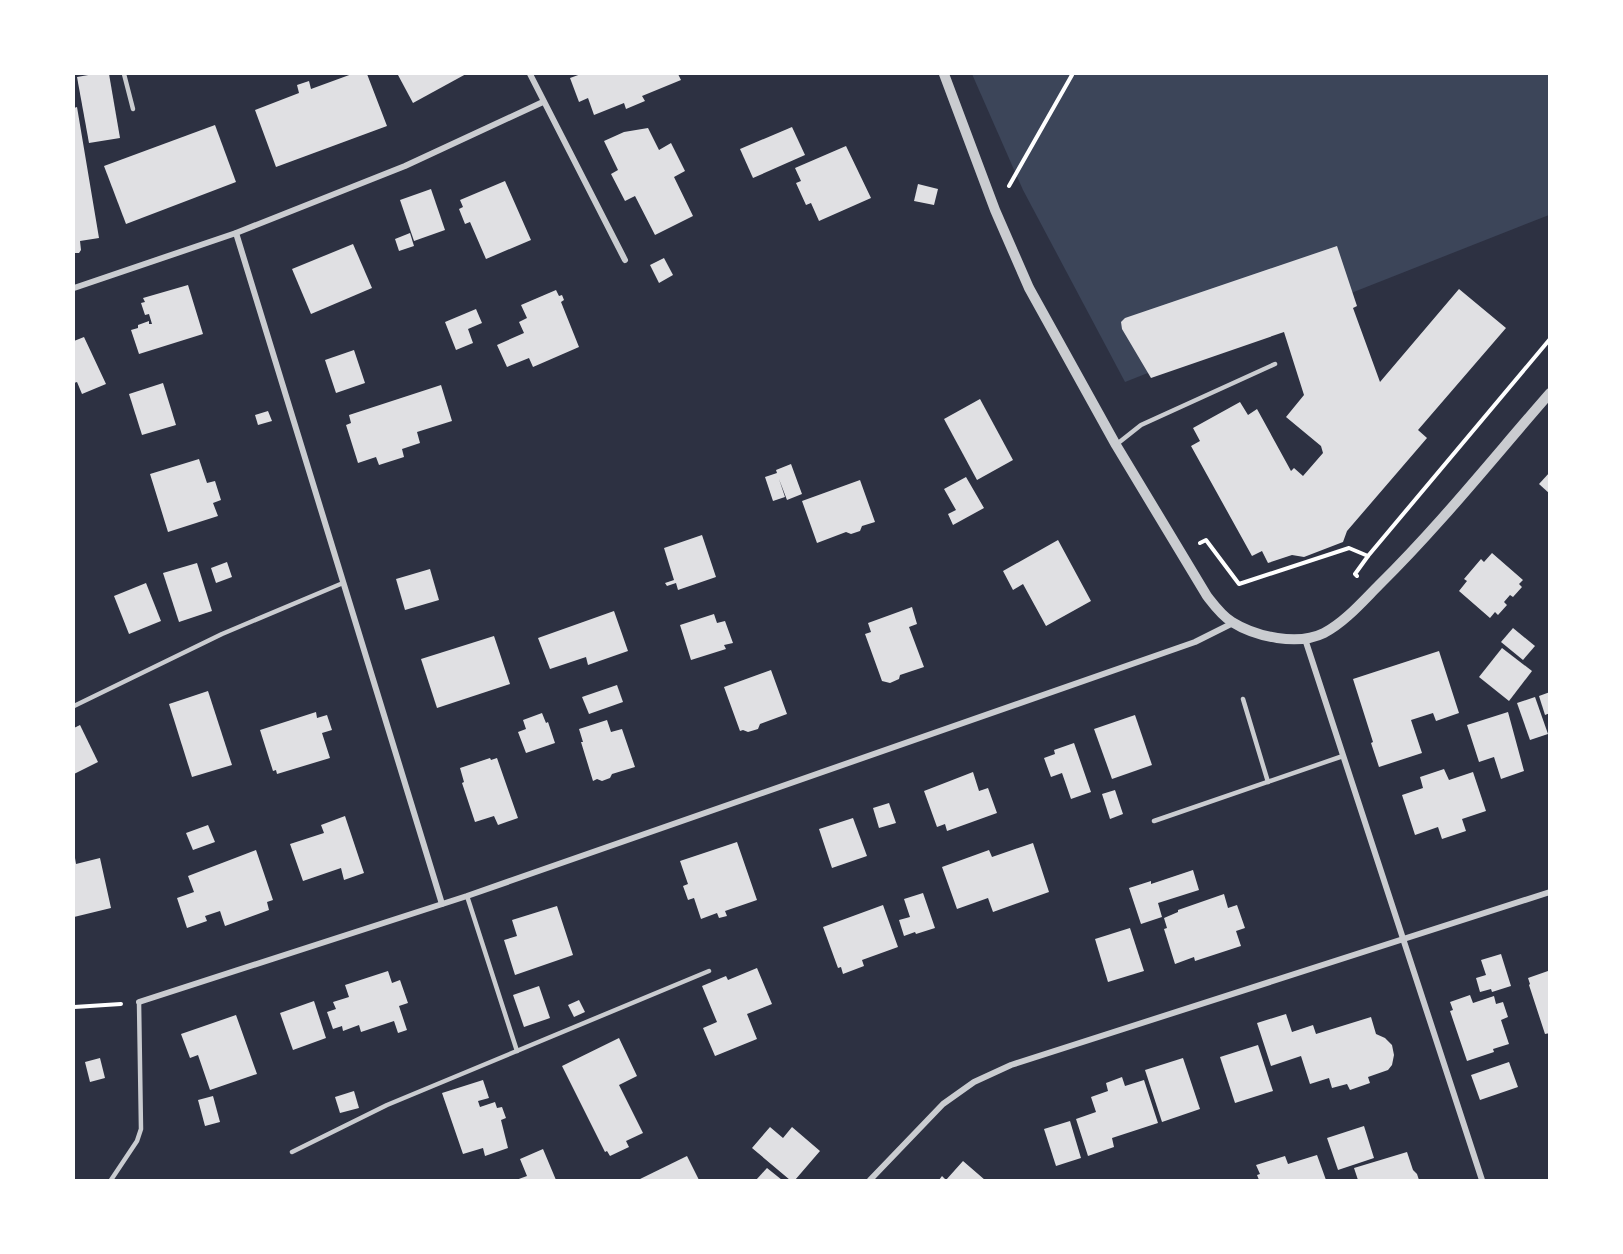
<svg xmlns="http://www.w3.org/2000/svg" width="1623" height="1254" font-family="Quicksand,sans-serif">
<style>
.green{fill:#3c4559}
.building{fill:#e0e0e3}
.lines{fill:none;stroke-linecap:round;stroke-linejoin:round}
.path{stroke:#fff;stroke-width:4}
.service{stroke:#caccd0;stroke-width:4.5}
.minor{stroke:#caccd0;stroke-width:6}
.tertiary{stroke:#caccd0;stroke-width:10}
</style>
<rect width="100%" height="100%" fill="#2d3142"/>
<!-- green -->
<polygon class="green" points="972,74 1549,74 1549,215 1125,382 1023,190"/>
<!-- building -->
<g class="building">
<polygon points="94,74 109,74 120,138 89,143 77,77"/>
<polygon points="352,74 367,74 387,126 276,167 255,110 299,93 297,85 309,81 311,89"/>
<polygon points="400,74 466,74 413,103 398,75"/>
<polygon points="581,74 678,74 681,80 642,96 645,101 626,109 624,103 594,115 588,98 579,102 570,78"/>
<polygon points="77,107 99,238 80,241 81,250 79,253 74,253 74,108"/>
<polygon points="215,125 236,182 126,224 104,166"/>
<polygon points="792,127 805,155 753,178 740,149"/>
<polygon points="648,128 659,150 671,143 685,171 674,177 693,216 655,235 635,196 625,201 611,174 618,170 604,141 624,132"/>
<polygon points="846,146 871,198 819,221 811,203 806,205 796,183 801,181 795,168"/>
<polygon points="505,181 531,240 486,259 470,222 465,224 459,209 463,207 460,200"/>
<polygon points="918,184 938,189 934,205 914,201"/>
<polygon points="431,189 445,230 414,241 400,200"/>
<polygon points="410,233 414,246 399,251 395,239"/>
<polygon points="353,244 372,288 311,314 292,269"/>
<polygon points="1337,246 1357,306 1353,308 1380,382 1459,289 1506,328 1418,430 1427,438 1347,531 1343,542 1304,557 1292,555 1268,563 1262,551 1252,556 1191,446 1200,441 1193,428 1240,402 1248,415 1257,409 1291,471 1294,468 1303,476 1323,453 1321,446 1286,417 1304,395 1284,332 1151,378 1122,329 1121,322 1125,318"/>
<polygon points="664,258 673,275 659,283 650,265"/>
<polygon points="188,285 203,334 139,354 131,330 138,328 138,325 149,321 149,324 152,324 149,314 145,315 141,303 145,302 143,298"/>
<polygon points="556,290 559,296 562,295 564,300 561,302 579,347 533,367 529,358 507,367 497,345 524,333 519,322 527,318 521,305"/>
<polygon points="476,309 482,323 468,329 473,343 456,350 445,322"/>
<polygon points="84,337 106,384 82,394 77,382 74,383 74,341"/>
<polygon points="354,350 365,383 336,393 325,360"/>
<polygon points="163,383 176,425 142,435 129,394"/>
<polygon points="441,385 452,421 417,432 420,443 402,449 404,457 379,465 376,457 358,463 346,425 351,423 349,415"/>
<polygon points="980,399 1013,460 977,480 944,419"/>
<polygon points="268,411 272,421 258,425 255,415"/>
<polygon points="199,459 207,483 215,481 221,500 213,503 218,516 168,532 150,474"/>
<polygon points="791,464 802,494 787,500 779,479 785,497 773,501 765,477 777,473 776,470"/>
<polygon points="1550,472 1550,494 1539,484"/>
<polygon points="966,477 984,508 953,525 948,514 956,510 944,489"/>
<polygon points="860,480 875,522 862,526 860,531 851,534 846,532 817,543 802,501"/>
<polygon points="702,535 716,577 678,590 676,583 667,586 665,583 674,580 664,548"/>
<polygon points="1058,540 1091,601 1046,626 1023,584 1013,590 1003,571"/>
<polygon points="1492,553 1523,580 1519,584 1522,587 1513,597 1510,595 1504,602 1507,605 1498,615 1495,612 1490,618 1459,591 1467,581 1464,579 1481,559 1484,562"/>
<polygon points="227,562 232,577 216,583 211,568"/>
<polygon points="197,563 212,611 179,622 163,573"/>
<polygon points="430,569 439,600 405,610 396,579"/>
<polygon points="146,583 161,621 129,634 114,596"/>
<polygon points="912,607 917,624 909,627 924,667 900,675 899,679 890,683 882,681 865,634 871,632 868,623"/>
<polygon points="614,611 628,651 588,665 586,657 550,669 538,638"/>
<polygon points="714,614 717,623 725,621 733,643 724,645 726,649 691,660 680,625"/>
<polygon points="1513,628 1535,646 1523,660 1501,642"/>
<polygon points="494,636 510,684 437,708 421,659"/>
<polygon points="1502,648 1532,671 1509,701 1479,677"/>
<polygon points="1439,651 1459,713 1436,721 1433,713 1411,720 1422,753 1379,767 1371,743 1373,742 1353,679"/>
<polygon points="771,670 787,714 760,724 758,729 748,732 743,730 740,731 724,687"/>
<polygon points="617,685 623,702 589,714 582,697"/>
<polygon points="208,691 232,765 192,777 169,704"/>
<polygon points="1550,692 1550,713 1545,715 1539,696"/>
<polygon points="1535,697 1548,734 1530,740 1517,703"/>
<polygon points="316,712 317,718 327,715 332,730 322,733 330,758 277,774 276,770 273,771 260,730"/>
<polygon points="1508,712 1524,771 1501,779 1494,757 1479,762 1467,725"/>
<polygon points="542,713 546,723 548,722 555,743 526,753 518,732 526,729 523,720"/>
<polygon points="1135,715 1152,765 1112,779 1094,729"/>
<polygon points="607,720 611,732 622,729 635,767 612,774 610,778 602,781 597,779 593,781 581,742 583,742 579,729"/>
<polygon points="80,725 98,762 74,774 74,728"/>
<polygon points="1074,743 1091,792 1071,799 1062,773 1051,777 1044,758 1055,754 1054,750"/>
<polygon points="490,758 491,760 497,758 518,818 498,825 494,816 475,822 462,783 464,782 460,768"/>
<polygon points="1444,769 1449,780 1473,772 1486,811 1462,819 1466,831 1442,839 1438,827 1415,835 1402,795 1423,788 1420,777"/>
<polygon points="973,772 979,791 988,788 997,813 947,831 945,824 937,827 924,791"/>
<polygon points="1115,790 1123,814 1110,819 1102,794"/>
<polygon points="889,803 896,823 879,828 873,808"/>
<polygon points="345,816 364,873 344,880 341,868 303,881 290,844 324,833 321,825"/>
<polygon points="853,818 867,856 832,868 819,829"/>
<polygon points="208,825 215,842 193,850 186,833"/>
<polygon points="737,842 757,900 725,911 727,916 719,918 717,913 701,919 694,898 688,900 683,886 688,884 680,861"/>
<polygon points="1033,843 1049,892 993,912 988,898 957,909 942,867 989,850 992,857"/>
<polygon points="256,850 273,900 267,902 269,910 225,926 220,911 205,916 207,921 187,928 177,898 194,892 188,876"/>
<polygon points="75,858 76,864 100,858 111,908 74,917"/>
<polygon points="1193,870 1199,890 1158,903 1162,917 1141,924 1129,888 1151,881 1151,884"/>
<polygon points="923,893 935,928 916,934 915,932 904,936 899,920 910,917 904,899"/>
<polygon points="1224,894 1228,908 1237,905 1245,928 1236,931 1241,946 1195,961 1194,957 1175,964 1164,929 1167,928 1164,918 1178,912 1178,910"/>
<polygon points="883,905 898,947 862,960 864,966 843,974 841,967 838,968 823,927"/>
<polygon points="557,906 573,955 515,975 504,940 517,936 512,920"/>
<polygon points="1130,928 1144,971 1108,982 1095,939"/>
<polygon points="1501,954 1511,986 1492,992 1491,989 1480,992 1476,978 1486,975 1481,960"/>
<polygon points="757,968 772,1004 747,1014 757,1039 715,1056 703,1028 717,1022 702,986 726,976 728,980"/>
<polygon points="388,971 392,983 400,980 408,1003 399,1006 407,1030 398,1033 394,1021 361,1032 359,1025 343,1031 342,1026 333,1029 327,1012 336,1009 333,1002 349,997 345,985"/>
<polygon points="1548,971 1550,976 1550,1033 1545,1034 1529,985 1530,984 1528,978"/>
<polygon points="539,986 550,1018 524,1027 513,995"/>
<polygon points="1470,995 1473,1003 1494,996 1496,1004 1503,1002 1508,1017 1501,1020 1509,1044 1493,1049 1494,1052 1467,1061 1450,1011 1453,1010 1450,1002"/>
<polygon points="579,1000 585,1012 574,1017 568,1005"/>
<polygon points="314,1001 326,1038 293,1050 280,1013"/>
<polygon points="1286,1014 1292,1032 1313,1025 1316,1034 1371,1017 1376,1034 1385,1038 1392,1045 1394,1055 1392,1065 1388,1070 1368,1077 1370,1083 1350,1090 1347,1084 1332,1088 1329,1078 1310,1084 1301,1056 1271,1066 1257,1023"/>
<polygon points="236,1015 257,1074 210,1090 198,1055 190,1058 181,1034"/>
<polygon points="619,1038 637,1076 619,1085 643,1133 626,1141 629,1147 610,1156 607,1151 605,1152 562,1066"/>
<polygon points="1258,1045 1273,1091 1235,1103 1220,1057"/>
<polygon points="100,1058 105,1078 90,1082 85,1062"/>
<polygon points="1183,1058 1200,1109 1162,1122 1145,1070"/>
<polygon points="1509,1062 1518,1087 1480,1100 1471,1075"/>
<polygon points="1122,1077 1125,1086 1144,1080 1158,1123 1112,1138 1114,1147 1088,1156 1076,1119 1096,1112 1091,1097 1108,1091 1106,1083"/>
<polygon points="483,1080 489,1098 478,1101 480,1107 495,1102 497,1108 502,1107 506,1118 501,1120 508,1148 485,1156 483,1148 463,1154 442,1093"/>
<polygon points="354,1091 359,1108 340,1113 335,1097"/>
<polygon points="213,1096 220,1122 205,1126 198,1100"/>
<polygon points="1070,1121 1081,1158 1056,1166 1044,1129"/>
<polygon points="1364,1126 1374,1158 1338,1170 1327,1138"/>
<polygon points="770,1127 783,1138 792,1127 820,1151 795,1180 790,1180 752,1148"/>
<polygon points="543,1149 556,1180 516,1180 527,1176 520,1159"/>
<polygon points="1407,1152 1413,1170 1417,1174 1419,1180 1358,1180 1354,1168"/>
<polygon points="1317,1155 1326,1180 1259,1180 1257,1175 1260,1174 1256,1165 1285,1156 1288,1164"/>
<polygon points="687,1156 699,1180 638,1180"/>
<polygon points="963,1161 985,1180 939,1180 942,1176 946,1180"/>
<polygon points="767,1168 782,1180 756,1180"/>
</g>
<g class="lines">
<!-- path -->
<g class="path">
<polyline points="1009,186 1072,75 1071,74"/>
<polyline points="1200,543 1206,540 1239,584 1349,548 1368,556 1355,574 1357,576"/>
<polyline points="1368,556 1550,339"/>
<polyline points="74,1007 121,1004"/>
</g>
<!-- service -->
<g class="service">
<polyline points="124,74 133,109"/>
<polyline points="1117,444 1141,425 1275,364"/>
<polyline points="1243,699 1268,782"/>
<polyline points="74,706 222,634 343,583"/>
<polyline points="1154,821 1343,756"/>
<polyline points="467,896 517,1051"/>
<polyline points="292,1152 387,1105 709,971"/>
<polyline points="111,1180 137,1141 141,1129 139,1002"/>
</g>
<!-- minor -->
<g class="minor">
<polyline points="530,74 625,260"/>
<polyline points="236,233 442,904"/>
<polyline points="74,288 236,233 405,166 543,102"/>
<polyline points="1305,639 1482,1180"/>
<polyline points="139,1002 467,896 1195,642 1233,623"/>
<polyline points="870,1180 943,1104 974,1082 1011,1065 1550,892"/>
</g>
<!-- tertiary -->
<path class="tertiary" d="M 944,74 L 995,210 L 1029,288 L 1116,445 L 1207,596 C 1214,605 1221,615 1232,622 C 1256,637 1298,646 1324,633 C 1345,622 1363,601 1379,585 C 1440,525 1494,457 1550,393"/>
</g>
<!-- border -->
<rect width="1623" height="1254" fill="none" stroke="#ffffff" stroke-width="150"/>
</svg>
